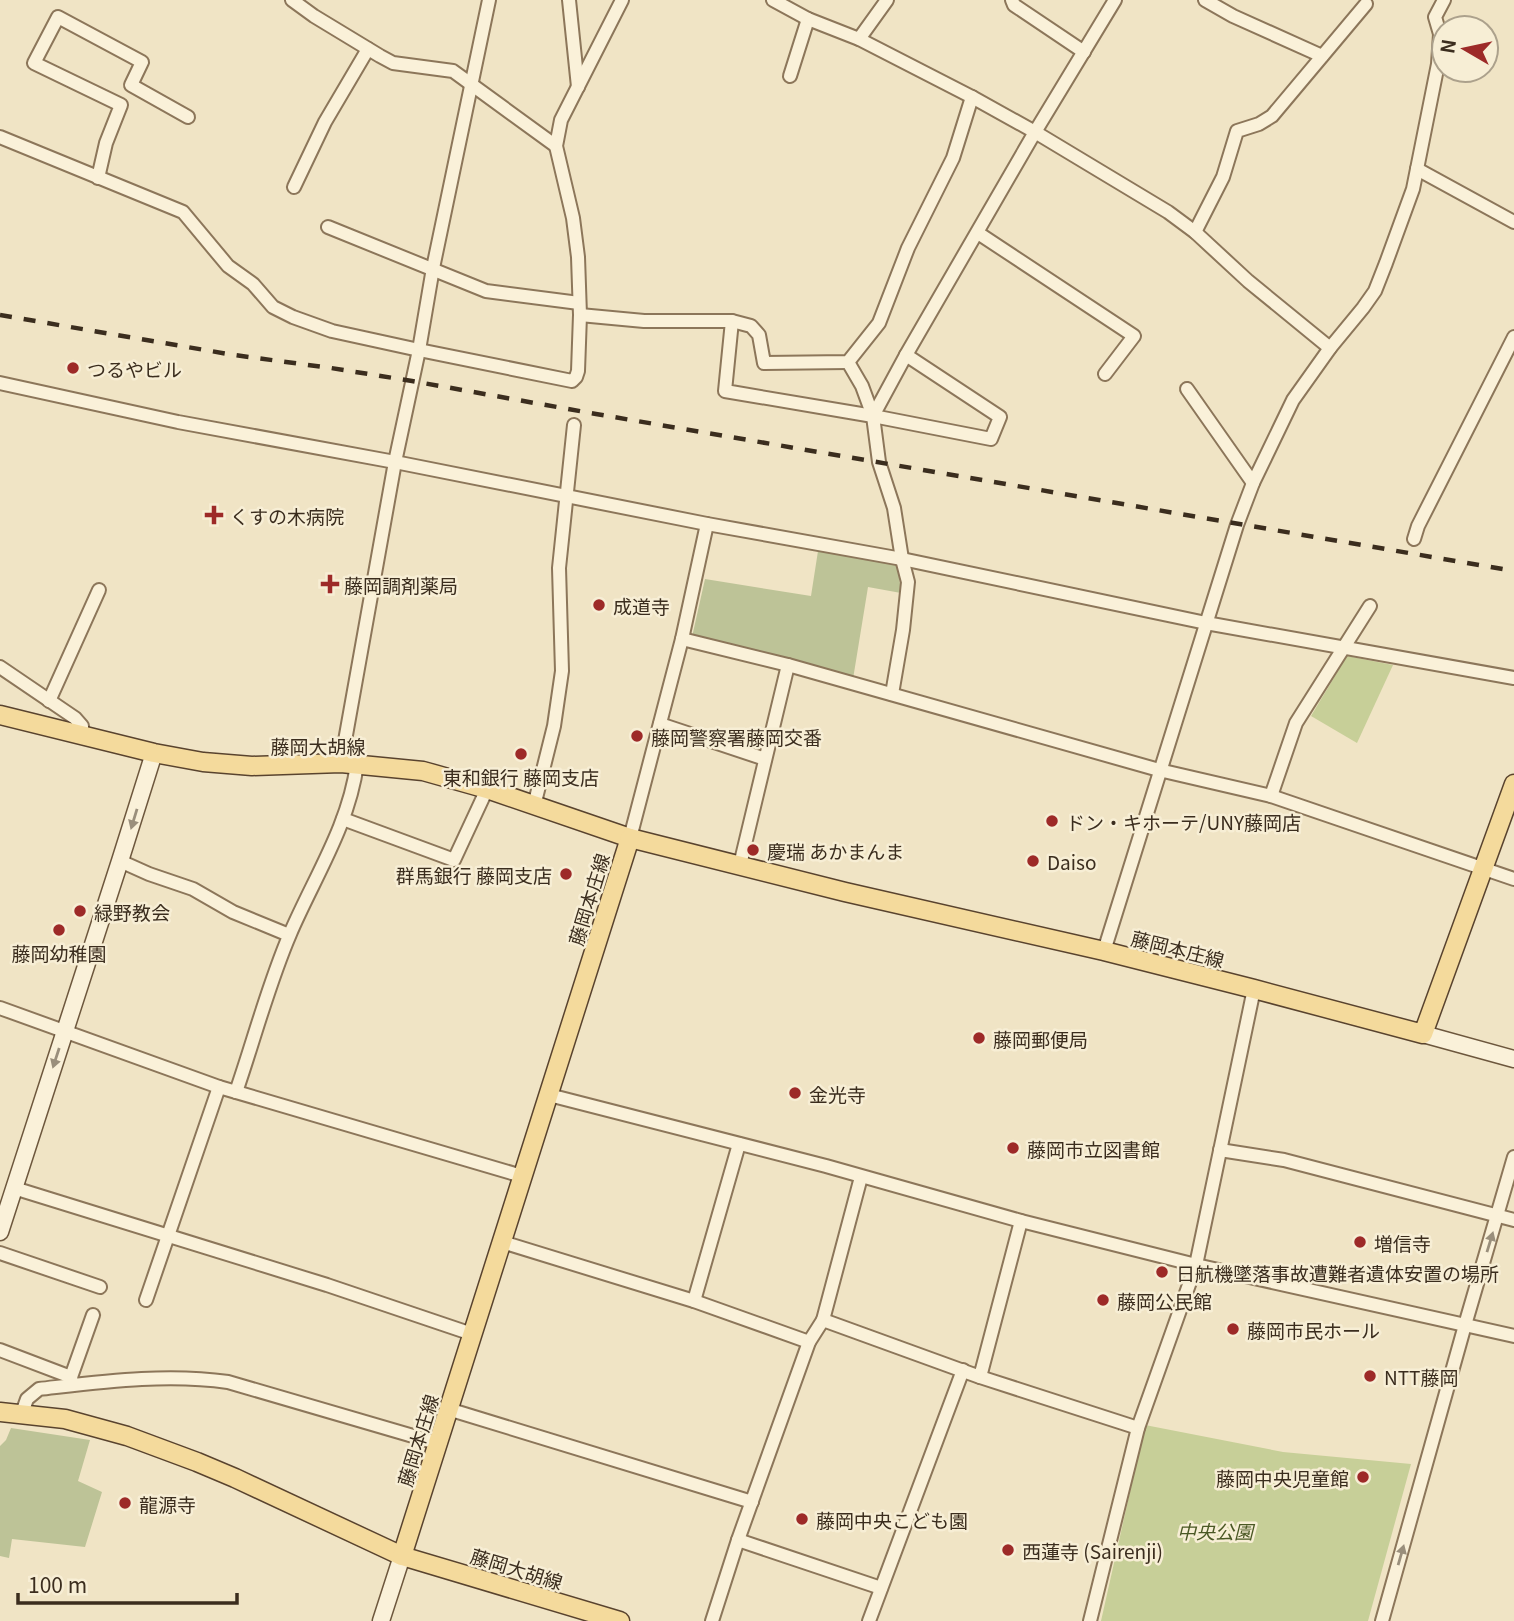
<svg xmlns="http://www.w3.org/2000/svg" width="1514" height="1621" font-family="Georgia,'Noto Sans JP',serif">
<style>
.green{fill:#c7cf98}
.cemetery{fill:#bdc397}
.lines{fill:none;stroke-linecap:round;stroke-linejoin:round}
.street-casing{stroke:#8c765a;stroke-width:16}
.secondary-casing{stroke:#6d573d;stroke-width:19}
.primary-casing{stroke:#59432e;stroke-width:21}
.street{stroke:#faf1d9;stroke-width:12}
.secondary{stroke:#faf1d9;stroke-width:16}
.primary{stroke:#f4da9c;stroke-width:18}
.rail{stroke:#3b2d1e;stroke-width:4.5;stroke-dasharray:12 12;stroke-linecap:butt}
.oneway{fill:#9a8f7c}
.poi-dot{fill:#9d2a28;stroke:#f7eed5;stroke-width:2.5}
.labels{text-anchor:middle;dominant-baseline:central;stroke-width:5;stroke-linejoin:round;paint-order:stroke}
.poi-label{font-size:19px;fill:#3b2d1e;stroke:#f7eed5;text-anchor:start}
.street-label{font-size:19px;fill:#3b2d1e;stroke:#f7eed5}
.park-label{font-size:19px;font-style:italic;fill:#4a5824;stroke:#f7eed5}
</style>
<rect width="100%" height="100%" fill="#f0e4c5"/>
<!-- green -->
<g class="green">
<polygon points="1347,656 1393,665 1357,743 1311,716"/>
<polygon points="1145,1425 1283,1452 1411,1464 1368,1621 1101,1621"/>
</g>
<!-- cemetery -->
<g class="cemetery">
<polygon points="818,551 898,565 901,593 868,587 853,679 692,637 705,579 811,596"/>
<polygon points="11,1428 90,1440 78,1481 102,1492 85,1547 12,1539 9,1558 0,1556 0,1446 6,1440"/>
</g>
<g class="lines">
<defs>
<g id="street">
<polyline points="292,0 314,16 380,56 393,63 453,71 556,146"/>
<polyline points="569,0 578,87"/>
<polyline points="773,0 808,19 859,39 972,97 1035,132 1168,212 1195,232 1248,281 1330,348"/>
<polyline points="1012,0 1014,5 1084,52"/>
<polyline points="1205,0 1233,16 1322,56"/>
<polyline points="859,39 887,0"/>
<polyline points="790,76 808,19"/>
<polyline points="0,137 183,212 228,266 253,284 273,307 293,317 332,331 419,350 572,381 576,377 578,371 580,315 578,257 573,218 556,146 561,120 622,0"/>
<polyline points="1417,169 1514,222"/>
<polyline points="98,178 106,143 121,105 34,63 58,17 142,62 131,85 188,117"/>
<polyline points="294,187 325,122 368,49"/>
<polyline points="328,227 486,291 579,303"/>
<polyline points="1195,232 1223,177 1237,131 1259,124 1272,116 1366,4"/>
<polyline points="978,233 1134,336 1105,374"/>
<polyline points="580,315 644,321 732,321 751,326 759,335 764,363 848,362 879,323 908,248 953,158 972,97"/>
<polyline points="732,321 725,391 873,416 991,439 1000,417 906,355"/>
<polyline points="848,362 862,386 873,416"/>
<polyline points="0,383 178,422 395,462 707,524 902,559 1206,623 1514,678"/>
<polyline points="1187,389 1253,483"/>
<polyline points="1414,539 1418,526 1514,337"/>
<polyline points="682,639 788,665 1159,770 1271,796 1514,879"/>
<polyline points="0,667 75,718 82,726 82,737"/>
<polyline points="892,694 903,630 908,582 902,559 894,508 879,462 873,416 906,355 1035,132 1115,0"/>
<polyline points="49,701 99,590"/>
<polyline points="660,724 765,759"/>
<polyline points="341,763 395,462 419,350 433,268 489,0"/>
<polyline points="1271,796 1296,723 1370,606"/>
<polyline points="534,806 554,726 562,671 559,568 574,425"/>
<polyline points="343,819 454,860 487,789"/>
<polyline points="630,838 682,639 707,524"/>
<polyline points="120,861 149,874 193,889 233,912 289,935"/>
<polyline points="740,865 788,665"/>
<polyline points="1104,951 1237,525 1253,483 1293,400 1330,348 1363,308 1375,291 1386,263 1413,189 1438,64 1440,34 1435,17 1444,0"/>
<polyline points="0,1008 219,1087 522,1176"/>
<path d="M 236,1092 C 254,1040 268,985 290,934 C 314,878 349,825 357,764"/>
<polyline points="549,1095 826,1166 1021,1221 1196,1265 1514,1336"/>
<polyline points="1220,1150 1284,1160 1514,1220"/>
<polyline points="14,1188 327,1285 472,1334"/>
<polyline points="502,1242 694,1301 809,1342"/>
<polyline points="0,1253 100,1287"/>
<polyline points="146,1300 219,1087"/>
<polyline points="694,1301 739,1144"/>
<polyline points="823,1320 861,1177"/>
<polyline points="0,1350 71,1377 72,1385"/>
<polyline points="71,1377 93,1315"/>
<polyline points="980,1377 1138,1428"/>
<polyline points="448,1409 752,1502"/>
<path d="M 22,1413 L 27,1399 L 39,1389 C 101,1382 165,1373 228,1382 L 437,1443"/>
<polyline points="738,1540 881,1588"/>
<polyline points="712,1621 738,1540 809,1342 823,1320 980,1377 1021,1221"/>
<polyline points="869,1621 963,1370"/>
<polyline points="1090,1621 1138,1428 1196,1265 1254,989"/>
<polyline points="1382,1621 1465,1325 1514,1157"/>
</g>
<g id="secondary">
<polyline points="1423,1034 1514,1059"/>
<polyline points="0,1232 120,861 154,753"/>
<polyline points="381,1621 402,1556"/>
</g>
<g id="primary">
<polyline points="0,715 154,753 203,762 252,766 341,763 423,771 487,789 630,838 845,892 1104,951 1254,989 1423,1034 1514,784"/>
<polyline points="0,1412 65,1419 127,1436 197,1462 235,1478 402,1556 620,1621"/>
<polyline points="402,1556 630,838"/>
</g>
</defs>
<!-- street casing -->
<use href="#street" class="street-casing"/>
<!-- secondary casing -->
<use href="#secondary" class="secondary-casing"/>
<!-- primary casing -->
<use href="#primary" class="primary-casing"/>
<!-- street -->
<use href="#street" class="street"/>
<!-- secondary -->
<use href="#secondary" class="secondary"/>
<!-- primary -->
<use href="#primary" class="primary"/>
<!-- rail -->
<polyline class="rail" points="0,315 234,355 331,368 412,381 596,414 1514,571"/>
</g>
<!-- one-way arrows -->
<defs><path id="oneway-solid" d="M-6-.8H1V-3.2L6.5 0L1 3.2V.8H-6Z" transform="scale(1.75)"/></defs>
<g class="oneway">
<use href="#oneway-solid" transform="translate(134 819) rotate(107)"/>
<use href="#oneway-solid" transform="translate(56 1058) rotate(108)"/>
<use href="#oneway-solid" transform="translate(1490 1242) rotate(-73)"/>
<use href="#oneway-solid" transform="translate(1401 1555) rotate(-74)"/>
</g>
<!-- markers -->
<g class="poi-dot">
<circle cx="73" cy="368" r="7"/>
<path d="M210.5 504.5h7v7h7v7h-7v7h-7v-7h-7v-7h7z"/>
<path d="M326.5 573.5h7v7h7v7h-7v7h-7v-7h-7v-7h7z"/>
<circle cx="599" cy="605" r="7"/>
<circle cx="637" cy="736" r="7"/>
<circle cx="521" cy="754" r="7"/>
<circle cx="1052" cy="821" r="7"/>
<circle cx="753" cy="850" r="7"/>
<circle cx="1033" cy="861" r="7"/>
<circle cx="566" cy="874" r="7"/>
<circle cx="80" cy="911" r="7"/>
<circle cx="59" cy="930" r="7"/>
<circle cx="979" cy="1038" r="7"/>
<circle cx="795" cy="1093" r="7"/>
<circle cx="1013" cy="1148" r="7"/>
<circle cx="1360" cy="1242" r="7"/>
<circle cx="1162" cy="1272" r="7"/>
<circle cx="1103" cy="1300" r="7"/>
<circle cx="1233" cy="1329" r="7"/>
<circle cx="1370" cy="1376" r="7"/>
<circle cx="1363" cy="1477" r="7"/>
<circle cx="125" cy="1503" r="7"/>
<circle cx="802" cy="1519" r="7"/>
<circle cx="1008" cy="1550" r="7"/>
</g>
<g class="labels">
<!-- poi labels -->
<g class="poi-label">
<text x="87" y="368">つるやビル</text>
<text x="230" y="515">くすの木病院</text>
<text x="344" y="584">藤岡調剤薬局</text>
<text x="613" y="605">成道寺</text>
<text x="651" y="736">藤岡警察署藤岡交番</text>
<text x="521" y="776" text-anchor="middle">東和銀行 藤岡支店</text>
<text x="1066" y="821">ドン・キホーテ/UNY藤岡店</text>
<text x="767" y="850">慶瑞 あかまんま</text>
<text x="1047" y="861">Daiso</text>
<text x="552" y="874" text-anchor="end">群馬銀行 藤岡支店</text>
<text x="94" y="911">緑野教会</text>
<text x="59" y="952" text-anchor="middle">藤岡幼稚園</text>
<text x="993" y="1038">藤岡郵便局</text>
<text x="809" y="1093">金光寺</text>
<text x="1027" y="1148">藤岡市立図書館</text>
<text x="1374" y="1242">増信寺</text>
<text x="1176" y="1272">日航機墜落事故遭難者遺体安置の場所</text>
<text x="1117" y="1300">藤岡公民館</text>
<text x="1247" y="1329">藤岡市民ホール</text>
<text x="1384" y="1376">NTT藤岡</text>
<text x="1349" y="1477" text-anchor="end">藤岡中央児童館</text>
<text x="139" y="1503">龍源寺</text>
<text x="816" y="1519">藤岡中央こども園</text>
<text x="1022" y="1550">西蓮寺 (Sairenji)</text>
</g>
<!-- street labels -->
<g class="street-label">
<text x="318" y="745">藤岡大胡線</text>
<text transform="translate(588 899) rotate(-73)">藤岡本庄線</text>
<text transform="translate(1178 948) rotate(14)">藤岡本庄線</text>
<text transform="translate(417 1440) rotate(-73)">藤岡本庄線</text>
<text transform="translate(517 1568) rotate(17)">藤岡大胡線</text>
</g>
<!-- park labels -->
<g class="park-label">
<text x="1215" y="1530">中央公園</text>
</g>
</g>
<!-- north arrow -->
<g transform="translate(1465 49) rotate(279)"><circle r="33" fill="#f7eed5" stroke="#aca18c" stroke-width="2"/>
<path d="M0-5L12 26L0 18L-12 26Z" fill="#9d2a28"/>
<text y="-10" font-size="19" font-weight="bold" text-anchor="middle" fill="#3b2d1e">N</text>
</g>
<!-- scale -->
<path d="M18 1593v10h219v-10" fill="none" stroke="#3b2d1e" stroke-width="3.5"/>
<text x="28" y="1593" font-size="21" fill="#3b2d1e" stroke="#f7eed5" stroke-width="5" paint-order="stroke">100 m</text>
</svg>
